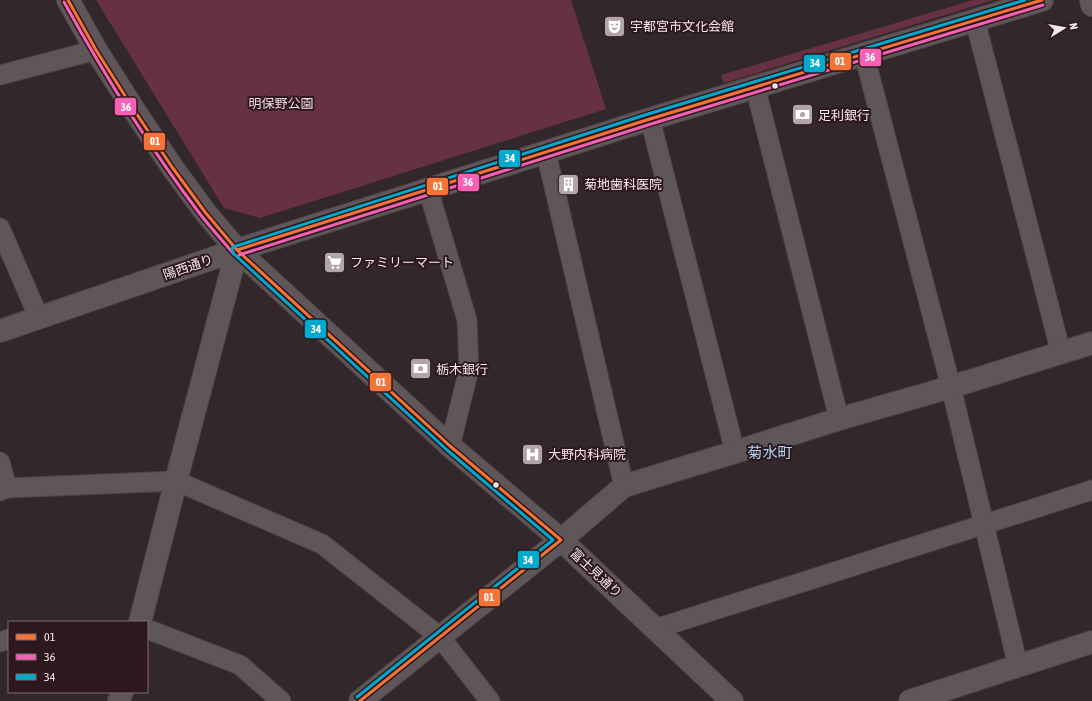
<svg xmlns="http://www.w3.org/2000/svg" width="1092" height="701" font-family="'Asap Condensed','Noto Sans JP',sans-serif">
<style>
.green{fill:#663140}
.lines{fill:none;stroke-linecap:round;stroke-linejoin:round}
.minor-casing{stroke:#4d4446;stroke-width:21}
.tertiary-casing{stroke:#4d4446;stroke-width:24}
.minor{stroke:#5e5658;stroke-width:19}
.tertiary{stroke:#5e5658;stroke-width:22}
.bus-1-casing{stroke:#2d181e;stroke-width:6}
.bus-2-casing{stroke:#2d181e;stroke-width:6}
.bus-3-casing{stroke:#2d181e;stroke-width:6}
.bus-1{stroke:#f57335;stroke-width:3}
.bus-2{stroke:#f860b3;stroke-width:3}
.bus-3{stroke:#00a9ce;stroke-width:3}
.bus-dot{fill:#f7e8eb;stroke:#2d181e;stroke-width:1.5}
.labels{text-anchor:middle;dominant-baseline:central;stroke-width:4;stroke-linejoin:round;paint-order:stroke}
.poi-label{font-size:13px;fill:#f7e8eb;stroke:#2d181e;text-anchor:start}
.park-label{font-size:13px;fill:#f3d9de;stroke:#2d181e}
.street-label{font-size:13px;fill:#f7e8eb;stroke:#2d181e}
.quarter-label{font-size:15px;fill:#add6f4;stroke:#2d181e}
.line-badge{stroke:#2d181e;stroke-width:1.5}
.badge-label{font-size:11px;text-anchor:middle;font-weight:bold;fill:#fff}
</style>
<rect width="100%" height="100%" fill="#32272a"/>
<!-- green -->
<g class="green">
<polygon points="96,0 571,0 606,109 260,218 224,208"/>
<polygon points="973,0 994,0 724,83 721,75"/>
</g>
<g class="lines">
<defs>
<g id="minor">
<polyline points="975,20 1061,353"/>
<polyline points="864,54 951,387 1018,666"/>
<polyline points="0,75 96,50"/>
<polyline points="755,86 839,419"/>
<polyline points="650,119 735,452"/>
<polyline points="546,152 624,486"/>
<polyline points="428,189 467,320 469,369 450,446"/>
<polyline points="0,228 39,318"/>
<polyline points="0,462 7,488"/>
<polyline points="0,491 7,488 176,481 322,544 440,637 490,701"/>
<polyline points="147,629 240,665 281,701"/>
<polyline points="655,629 1092,490"/>
<polyline points="0,642 9,639"/>
</g>
<g id="tertiary">
<polyline points="68,0 96,50 134,110 172,167 205,212 237,250 450,446 561,540 732,701"/>
<polyline points="1091,0 1092,5"/>
<polyline points="0,331 237,250 650,119 1042,0"/>
<polyline points="140,622 176,481 237,250"/>
<polyline points="119,701 122,692"/>
<polyline points="360,701 561,540 624,486 735,452 839,419 951,387 1092,343"/>
<polyline points="910,701 1092,642"/>
</g>
</defs>
<!-- minor casing -->
<use href="#minor" class="minor-casing"/>
<!-- tertiary casing -->
<use href="#tertiary" class="tertiary-casing"/>
<!-- minor -->
<use href="#minor" class="minor"/>
<!-- tertiary -->
<use href="#tertiary" class="tertiary"/>
<defs>
<g id="bus-1">
<polyline points="68,0 96,50 134,110 172,167 205,212 237,250 450,446 561,540 360,701"/>
<polyline points="237,250 650,119 1042,0"/>
</g>
<g id="bus-2">
<path d="M 64,2 C 105,76 149,147 200,214 C 210,227 222,240 233,253"/>
<polyline points="239,255 651,124 1043,5"/>
</g>
<polyline id="bus-3" points="357,697 553,540 447,450 234,254 232,250 233,247 648,114 1025,0"/>
</defs>
<!-- bus-1 casing -->
<use href="#bus-1" class="bus-1-casing"/>
<!-- bus-2 casing -->
<use href="#bus-2" class="bus-2-casing"/>
<!-- bus-3 casing -->
<use href="#bus-3" class="bus-3-casing"/>
<!-- bus-1 -->
<use href="#bus-1" class="bus-1"/>
<!-- bus-2 -->
<use href="#bus-2" class="bus-2"/>
<!-- bus-3 -->
<use href="#bus-3" class="bus-3"/>
</g>
<!-- icons -->
<defs>
<symbol id="theatre-square" viewBox="-11 -11 22 22"><rect x="-9" y="-9" width="18" height="18" rx="4" fill="#b2a4a7" stroke="#2d181e"/><path d="M-5-5.5Q0-4 5-5.5V0Q5 5 0 6Q-5 5-5 0ZM-3.3-2.5H-1v1.5H-3.3ZM1-2.5H3.3v1.5H1ZM-2.8 1Q0 5.5 2.8 1Z" fill="#fff"/></symbol>
<symbol id="bank-square" viewBox="-11 -11 22 22"><rect x="-9" y="-9" width="18" height="18" rx="4" fill="#b2a4a7" stroke="#2d181e"/><path d="M-6-4H6V4H-6ZM0-2.3a2.3 2.3 0 1 0 0 4.6a2.3 2.3 0 1 0 0-4.6Z" fill="#fff"/></symbol>
<symbol id="building-square" viewBox="-11 -11 22 22"><rect x="-9" y="-9" width="18" height="18" rx="4" fill="#b2a4a7" stroke="#2d181e"/><path d="M-4-6H4V6H1V3H-1V6H-4ZM-2.5-4.3h1.7v1.8h-1.7ZM.8-4.3h1.7v1.8H.8ZM-2.5-1h1.7V.8h-1.7ZM.8-1h1.7V.8H.8Z" fill="#fff"/></symbol>
<symbol id="supermarket-square" viewBox="-11 -11 22 22"><rect x="-9" y="-9" width="18" height="18" rx="4" fill="#b2a4a7" stroke="#2d181e"/><path d="M-6-5.5h2.5l.6 2H6L4.5 2H-2.5L-4.4-4H-6ZM-1.5 3.2a1.3 1.3 0 1 0 .1 0ZM3 3.2a1.3 1.3 0 1 0 .1 0Z" fill="#fff"/></symbol>
<symbol id="hospital-square" viewBox="-11 -11 22 22"><rect x="-9" y="-9" width="18" height="18" rx="4" fill="#b2a4a7" stroke="#2d181e"/><path d="M-5-5h3v3.5h4V-5h3V5h-3V1.5h-4V5h-3Z" fill="#fff"/></symbol>
</defs>
<g fill-rule="evenodd">
<use href="#theatre-square" x="602" y="14" width="25" height="25"/>
<use href="#bank-square" x="790" y="102" width="25" height="25"/>
<use href="#building-square" x="556" y="172" width="25" height="25"/>
<use href="#supermarket-square" x="322" y="250" width="25" height="25"/>
<use href="#bank-square" x="408" y="356" width="25" height="25"/>
<use href="#hospital-square" x="520" y="442" width="25" height="25"/>
</g>
<!-- markers -->
<g class="bus-dot">
<circle cx="775" cy="86" r="3.5"/>
<circle cx="496" cy="485" r="3.5"/>
</g>
<g class="labels">
<!-- poi labels -->
<g class="poi-label">
<text x="630" y="26">宇都宮市文化会館</text>
<text x="818" y="115">足利銀行</text>
<text x="584" y="184">菊地歯科医院</text>
<text x="350" y="262">ファミリーマート</text>
<text x="436" y="369">栃木銀行</text>
<text x="548" y="454">大野内科病院</text>
</g>
<!-- park labels -->
<g class="park-label">
<text x="281" y="103">明保野公園</text>
</g>
<!-- street labels -->
<g class="street-label">
<text transform="translate(188 267) rotate(-19)">陽西通り</text>
<text transform="translate(596 573) rotate(43)">富士見通り</text>
</g>
<!-- quarter labels -->
<g class="quarter-label">
<text x="770" y="452">菊水町</text>
</g>
</g>
<g class="line-badge">
<rect x="859" y="48" width="23" height="19" rx="4" fill="#f860b3"/>
<rect x="829" y="52" width="23" height="19" rx="4" fill="#f57335"/>
<rect x="803" y="54" width="23" height="19" rx="4" fill="#00a9ce"/>
<rect x="114" y="97" width="23" height="19" rx="4" fill="#f860b3"/>
<rect x="143" y="132" width="23" height="19" rx="4" fill="#f57335"/>
<rect x="498" y="149" width="23" height="19" rx="4" fill="#00a9ce"/>
<rect x="457" y="173" width="23" height="19" rx="4" fill="#f860b3"/>
<rect x="426" y="177" width="23" height="19" rx="4" fill="#f57335"/>
<rect x="304" y="319" width="23" height="20" rx="4" fill="#00a9ce"/>
<rect x="369" y="372" width="23" height="20" rx="4" fill="#f57335"/>
<rect x="517" y="550" width="23" height="19" rx="4" fill="#00a9ce"/>
<rect x="478" y="588" width="23" height="19" rx="4" fill="#f57335"/>
</g>
<g class="badge-label">
<text x="870" y="61">36</text>
<text x="840" y="65">01</text>
<text x="815" y="67">34</text>
<text x="126" y="111">36</text>
<text x="155" y="145">01</text>
<text x="510" y="162">34</text>
<text x="468" y="186">36</text>
<text x="438" y="190">01</text>
<text x="316" y="333">34</text>
<text x="381" y="386">01</text>
<text x="528" y="564">34</text>
<text x="489" y="601">01</text>
</g>
<!-- legend -->
<rect x="8" y="621" width="140" height="72" fill="#2d181e" stroke="#7e6b70"/>
<rect x="16" y="634" width="20" height="6" fill="#f57335" stroke="#7e6b70"/>
<text x="44" y="641" font-size="12" fill="#f7e8eb">01</text>
<rect x="16" y="654" width="20" height="6" fill="#f860b3" stroke="#7e6b70"/>
<text x="44" y="661" font-size="12" fill="#f7e8eb">36</text>
<rect x="16" y="674" width="20" height="6" fill="#00a9ce" stroke="#7e6b70"/>
<text x="44" y="681" font-size="12" fill="#f7e8eb">34</text>
<!-- north arrow -->
<g transform="translate(1064 28) rotate(79)" stroke="#2d181e" stroke-width="3" paint-order="stroke">
<path d="M0-3L7 15L0 10L-7 15Z" fill="#f7e8eb"/>
<text y="-6" font-size="11" font-weight="bold" text-anchor="middle" fill="#f7e8eb">N</text>
</g>
</svg>
